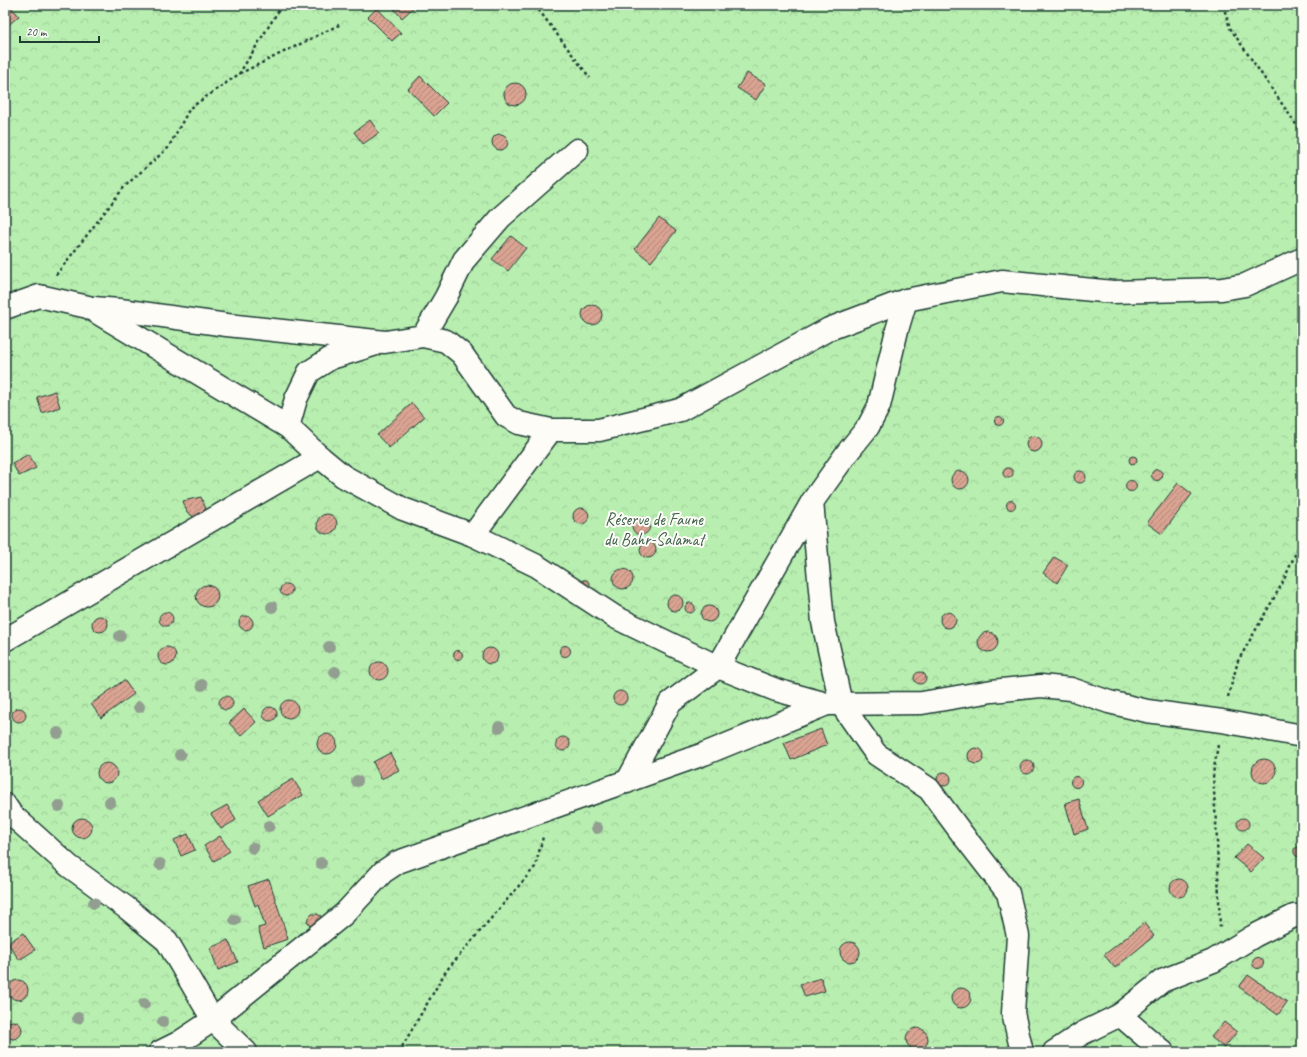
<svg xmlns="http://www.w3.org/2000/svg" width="1307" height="1057" font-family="Caveat,sans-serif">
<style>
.forest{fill:url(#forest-crowns);stroke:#6c9672}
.building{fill:url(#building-hatch);stroke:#1f3d34}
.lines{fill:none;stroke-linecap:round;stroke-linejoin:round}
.street-casing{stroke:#1f3d34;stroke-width:25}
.path{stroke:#1f3d34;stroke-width:2.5;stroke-dasharray:3 3;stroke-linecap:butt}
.street{stroke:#fdfcf7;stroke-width:22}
.tree{fill:#919e90}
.labels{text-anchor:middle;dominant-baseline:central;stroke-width:4;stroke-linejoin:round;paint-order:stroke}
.park-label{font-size:17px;fill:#3e604d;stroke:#fdfcf7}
</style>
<defs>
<pattern id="forest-crowns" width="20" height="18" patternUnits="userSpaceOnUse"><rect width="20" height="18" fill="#b8eeb0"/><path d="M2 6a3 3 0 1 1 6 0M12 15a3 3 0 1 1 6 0" fill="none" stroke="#9ecd98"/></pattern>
<pattern id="building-hatch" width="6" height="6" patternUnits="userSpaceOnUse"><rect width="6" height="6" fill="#daa392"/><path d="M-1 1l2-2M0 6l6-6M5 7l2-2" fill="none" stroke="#b08678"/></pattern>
</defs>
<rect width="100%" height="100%" fill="#f6eae3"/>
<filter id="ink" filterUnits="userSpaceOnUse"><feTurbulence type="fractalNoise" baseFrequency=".025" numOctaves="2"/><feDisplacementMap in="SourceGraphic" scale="8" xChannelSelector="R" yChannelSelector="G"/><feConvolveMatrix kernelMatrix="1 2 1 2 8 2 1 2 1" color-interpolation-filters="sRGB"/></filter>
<g filter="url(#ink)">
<!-- forest -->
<rect class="forest" x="5" y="5" width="1297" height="1047"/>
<!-- building -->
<g class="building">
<polygon points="5,5 9,5 19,16 5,28"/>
<polygon points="399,5 412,5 414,7 402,18 394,9"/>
<polygon points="377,8 401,33 392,41 368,17"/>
<polygon points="747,73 766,84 756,100 737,88"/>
<polygon points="420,76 447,103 434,116 408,89"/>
<circle cx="515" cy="94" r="11"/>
<polygon points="370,120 379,133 363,144 354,132"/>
<circle cx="500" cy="142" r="8"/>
<polygon points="659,218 676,231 651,262 635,249"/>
<polygon points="511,236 526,248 508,271 492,259"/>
<circle cx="592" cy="315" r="10"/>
<polygon points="55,391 60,407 42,413 37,397"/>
<polygon points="412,403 424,417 389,448 377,435"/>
<circle cx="999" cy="421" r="4.5"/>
<circle cx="1034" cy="444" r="8"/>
<polygon points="29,454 36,468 19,476 12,463"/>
<circle cx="1133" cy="460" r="4"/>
<circle cx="1008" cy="473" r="5"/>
<circle cx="1157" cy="475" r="5.5"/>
<circle cx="1080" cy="477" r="6"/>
<circle cx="960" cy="480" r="9"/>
<circle cx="1131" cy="486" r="5.5"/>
<polygon points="1178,483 1192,494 1162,534 1147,523"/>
<polygon points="201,497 206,509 195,518 187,512 183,501"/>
<circle cx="1011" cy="505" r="4.5"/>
<circle cx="581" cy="516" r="8"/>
<circle cx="327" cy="524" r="10"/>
<circle cx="641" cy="526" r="9"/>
<circle cx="648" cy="550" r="8"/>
<polygon points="1054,557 1068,565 1057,583 1043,573"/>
<circle cx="623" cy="579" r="10"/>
<polygon points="583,580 587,580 590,584 590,588 587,591 580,584"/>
<circle cx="286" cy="590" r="6"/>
<circle cx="207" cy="596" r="11"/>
<circle cx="675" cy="603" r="8"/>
<circle cx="690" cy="608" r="5"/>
<circle cx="709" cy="614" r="8"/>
<circle cx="166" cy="619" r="7"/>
<circle cx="948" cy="620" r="8"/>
<circle cx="246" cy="623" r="7"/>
<circle cx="100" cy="624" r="8"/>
<circle cx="988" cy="642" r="10"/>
<circle cx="565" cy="651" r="5.5"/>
<circle cx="167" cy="656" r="9"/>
<circle cx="490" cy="656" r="8"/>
<circle cx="458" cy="655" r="4.5"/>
<circle cx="379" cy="671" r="9"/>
<circle cx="920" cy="678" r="6"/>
<polygon points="124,680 134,694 101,718 91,704"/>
<circle cx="620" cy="698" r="7"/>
<circle cx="226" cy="703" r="7"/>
<circle cx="289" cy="709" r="9"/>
<circle cx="270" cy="714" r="7"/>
<circle cx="19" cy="715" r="7"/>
<polygon points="244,709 256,722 241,736 229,723"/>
<polygon points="821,729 827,745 791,760 784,743"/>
<circle cx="327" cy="744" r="10"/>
<circle cx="563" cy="744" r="7"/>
<circle cx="976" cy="756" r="8"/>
<polygon points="390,753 399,770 381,779 373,762"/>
<circle cx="1264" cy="771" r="12"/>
<circle cx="1027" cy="767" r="7"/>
<circle cx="107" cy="773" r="10"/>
<circle cx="944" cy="779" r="7"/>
<circle cx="1076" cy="782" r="5.5"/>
<polygon points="293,779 303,795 268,816 258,800"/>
<polygon points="1079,799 1088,829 1074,834 1065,803"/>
<polygon points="227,805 236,820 221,829 211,814"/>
<circle cx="1243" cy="824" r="6"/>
<circle cx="82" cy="828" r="10"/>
<polygon points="188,834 195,850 181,856 174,840"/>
<polygon points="220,836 230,851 214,861 204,846"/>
<polygon points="1247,844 1264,858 1251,872 1234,858"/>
<polygon points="1298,847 1302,847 1302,856 1300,857 1296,856 1294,853 1294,849"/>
<polygon points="269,879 288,939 264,947 258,928 265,926 258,904 255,906 248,886"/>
<circle cx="1179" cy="888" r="9"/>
<polygon points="312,914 317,914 321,916 322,920 313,928 309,925 307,921 309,917"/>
<polygon points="1144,923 1154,936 1115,968 1104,955"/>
<polygon points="23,933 35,950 19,960 8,943"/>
<polygon points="228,940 238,962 218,970 210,948"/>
<circle cx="850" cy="952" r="10"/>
<circle cx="1258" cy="963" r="5.5"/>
<polygon points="1248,975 1287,1002 1278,1015 1239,987"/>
<polygon points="821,978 825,991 805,997 800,984"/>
<circle cx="18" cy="990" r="10"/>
<circle cx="961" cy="998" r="10"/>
<polygon points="1302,991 1302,1000 1298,995"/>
<circle cx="13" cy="1030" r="9"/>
<polygon points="1224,1022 1237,1032 1224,1048 1211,1037"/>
<circle cx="917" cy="1039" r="11"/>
</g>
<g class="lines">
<defs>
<g id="street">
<polyline points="5,308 39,296 88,307 288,427 320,457 343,476 403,509 473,535 537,566 615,617 718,667 776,690 827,704 922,703 992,691 1041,686 1071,689 1109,702 1147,711 1222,721 1302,736"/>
<polyline points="93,308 120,310 227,325 385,342 423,336 446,297 464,260 500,218 577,150"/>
<polyline points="423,336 446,341 462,354 506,416 519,423 551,430 599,430 680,410 829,329 906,300 1002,281 1113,292 1222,289 1245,285 1302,259"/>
<polyline points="288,427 296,399 309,372 331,358 373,345"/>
<polyline points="812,502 823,622 841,704 876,754 929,789 963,835 1008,893 1018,936 1013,1013 1022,1052"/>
<polyline points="473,535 551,430"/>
<polyline points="5,640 320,457"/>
<polyline points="627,782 670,703 718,667 812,502 847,453 868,427 879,406 897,330 906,300"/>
<polyline points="5,805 11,814 69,866 128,909 167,941 213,1020 246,1052"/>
<polyline points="1120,1015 1163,1052"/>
<polyline points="160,1052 180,1042 213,1020 344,914 383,872 398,862 704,754 827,704"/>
<polyline points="1054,1052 1083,1033 1120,1015 1162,981 1213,961 1254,936 1294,916 1302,916"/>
</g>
</defs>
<!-- street casing -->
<use href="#street" class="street-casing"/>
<!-- path -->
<g class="path">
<polyline points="535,5 590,78"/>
<polyline points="1223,5 1230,28 1302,133"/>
<polyline points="239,74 282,5"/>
<polyline points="56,275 125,186 168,148 190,108 239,74 341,24"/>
<polyline points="1228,697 1238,661 1282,584 1302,539"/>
<polyline points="1218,745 1213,774 1217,840 1220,929"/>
<polyline points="399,1052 446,971 535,867 543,837"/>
</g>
<!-- street -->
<use href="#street" class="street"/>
</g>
<!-- trees -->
<g class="tree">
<circle cx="272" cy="607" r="6"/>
<circle cx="120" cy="636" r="6"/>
<circle cx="329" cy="647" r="6"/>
<circle cx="335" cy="672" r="6"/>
<circle cx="202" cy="685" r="6"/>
<circle cx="139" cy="707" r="6"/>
<circle cx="499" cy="727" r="6"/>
<circle cx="58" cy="733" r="6"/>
<circle cx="180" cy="755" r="6"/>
<circle cx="357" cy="781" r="6"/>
<circle cx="110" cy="802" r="6"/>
<circle cx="59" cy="806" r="6"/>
<circle cx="269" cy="826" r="6"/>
<circle cx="597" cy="828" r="6"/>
<circle cx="253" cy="848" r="6"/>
<circle cx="321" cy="863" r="6"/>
<circle cx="160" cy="864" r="6"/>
<circle cx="94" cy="903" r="6"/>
<circle cx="235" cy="920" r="6"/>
<circle cx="144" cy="1004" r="6"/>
<circle cx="78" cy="1018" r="6"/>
<circle cx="163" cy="1022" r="6"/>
</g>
</g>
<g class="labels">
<!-- park labels -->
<g class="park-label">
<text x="654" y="519">Réserve de Faune<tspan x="654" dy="20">du Bahr-Salamat</tspan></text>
</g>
</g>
<!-- margin -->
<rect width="1307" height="1057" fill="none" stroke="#fdfcf7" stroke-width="20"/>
<rect x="10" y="10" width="1287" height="1037" fill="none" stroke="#1f3d34" stroke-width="1.5" filter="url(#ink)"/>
<!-- scale -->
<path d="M20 36v6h79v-6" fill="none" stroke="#1f3d34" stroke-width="2"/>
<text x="26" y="36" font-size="12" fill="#1f3d34" stroke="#fdfcf7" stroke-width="3" paint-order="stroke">20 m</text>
</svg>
